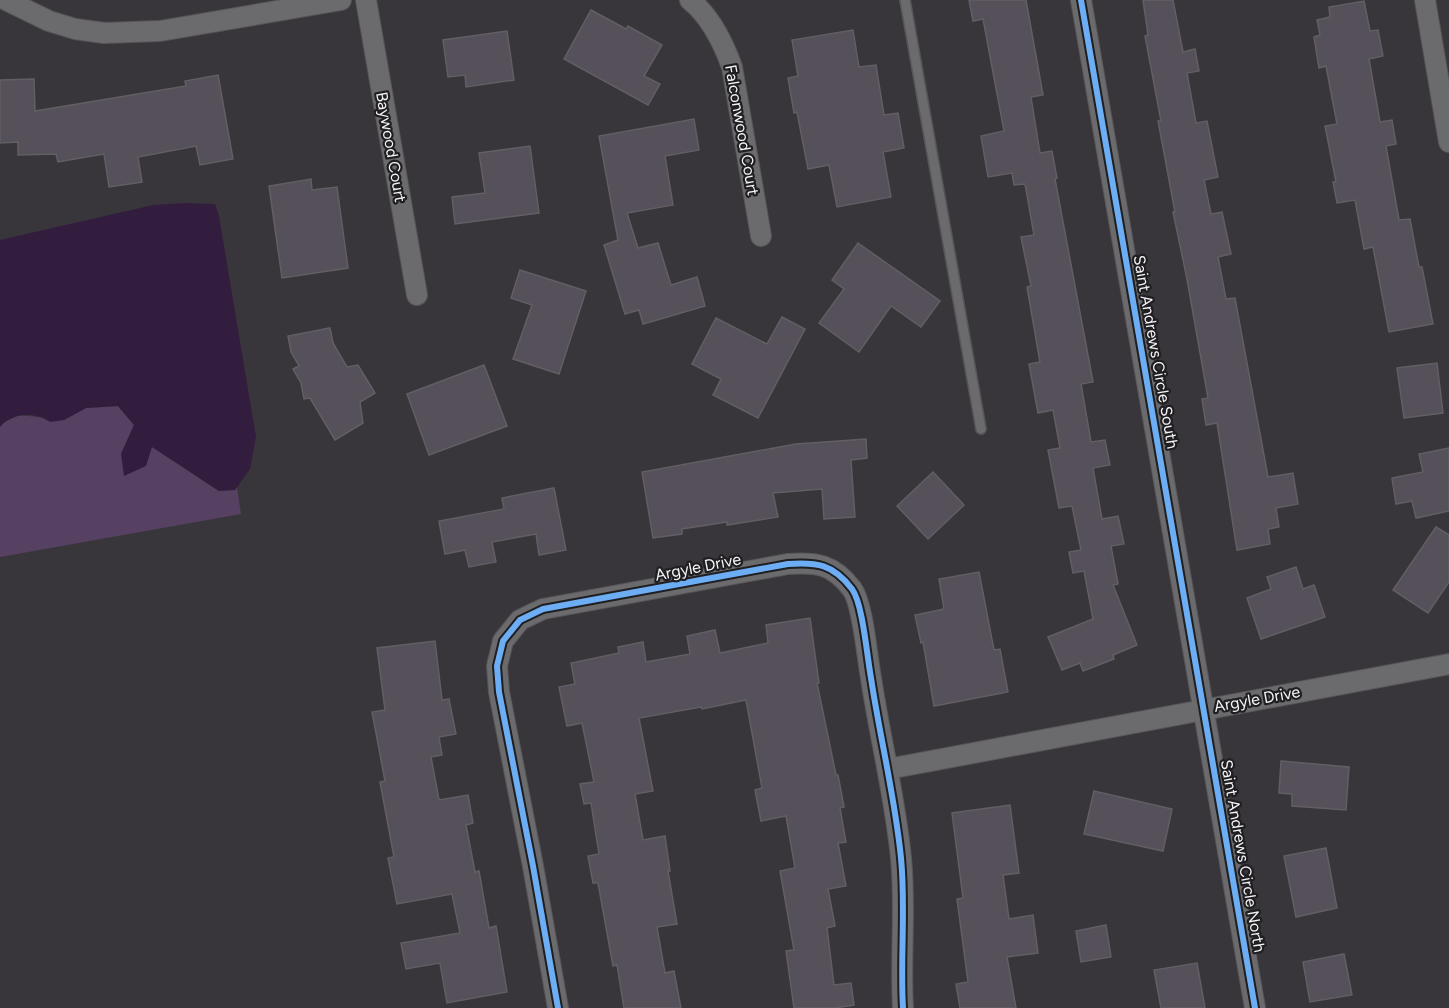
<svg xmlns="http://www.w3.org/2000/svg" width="1449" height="1008" font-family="Figtree,sans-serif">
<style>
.green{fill:#564163}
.water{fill:#321d3f}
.building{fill:#56505a;stroke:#615f63;stroke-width:1.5}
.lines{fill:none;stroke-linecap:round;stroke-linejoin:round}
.lane-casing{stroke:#575558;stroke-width:12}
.street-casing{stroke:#575558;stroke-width:22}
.lane{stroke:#6b6a6c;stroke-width:9}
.street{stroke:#6b6a6c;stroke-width:20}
.cycleway-casing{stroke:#1f1e21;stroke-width:10}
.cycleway{stroke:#6dadf4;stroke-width:6}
.labels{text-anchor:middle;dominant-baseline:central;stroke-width:4.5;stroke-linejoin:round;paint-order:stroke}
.street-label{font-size:16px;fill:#f6f4f8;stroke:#1f1e21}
</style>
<rect width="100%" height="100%" fill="#39363b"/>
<!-- green -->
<polygon class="green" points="118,406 134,425 121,454 152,447 219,491 237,488 241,514 0,557 0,427 3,423 19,415 64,420 86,408"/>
<!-- water -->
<path class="water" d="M 184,203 L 215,204 L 219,216 L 256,437 L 250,469 L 235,490 L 219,491 L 152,447 L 146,466 L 124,476 L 121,454 L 134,425 L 118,406 L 86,408 L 64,420 L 50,422 C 36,412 12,412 0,427 L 0,240 L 153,205 Z"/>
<!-- building -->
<g class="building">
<polygon points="969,0 1026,0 1043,95 1031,97 1040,153 1052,151 1057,178 1055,179 1093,382 1081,384 1091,442 1105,440 1110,465 1093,468 1102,519 1118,516 1124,544 1111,546 1118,584 1113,585 1137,645 1113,655 1114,659 1083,671 1080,663 1062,670 1048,637 1093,619 1084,571 1073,573 1069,552 1081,550 1072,506 1059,508 1048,450 1060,448 1053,410 1038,413 1029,364 1040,362 1027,287 1031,286 1021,237 1034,235 1025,184 1014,185 1012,173 988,177 981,136 1004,131 983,19 973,21"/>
<polygon points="1143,0 1173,0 1183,52 1195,49 1199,71 1187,73 1196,123 1207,121 1218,177 1204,180 1211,214 1222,212 1231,254 1218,257 1226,299 1235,298 1268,477 1293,473 1298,504 1276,508 1279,527 1268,529 1270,544 1237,550 1217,423 1206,425 1202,399 1208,398 1187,279 1173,212 1175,212 1158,121 1161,121 1145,36 1148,35"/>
<polygon points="1364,1 1370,31 1378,30 1383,56 1369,59 1380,122 1392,120 1396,144 1386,146 1399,220 1410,219 1419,267 1422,267 1433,324 1389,332 1373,247 1364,249 1355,200 1337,203 1333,182 1336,182 1325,126 1337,124 1326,66 1319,68 1314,37 1320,35 1317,20 1330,17 1329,7"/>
<polygon points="591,10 626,29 628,26 662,45 644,76 660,84 648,105 564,59"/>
<polygon points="853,30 859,67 876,65 884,115 898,113 904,148 883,152 891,197 837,207 829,165 808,169 797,112 794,113 788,78 798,76 792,40"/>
<polygon points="507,31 514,80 466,87 465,75 448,77 443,40"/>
<polygon points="218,75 233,159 200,165 196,146 138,157 142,182 109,187 104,154 58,162 56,154 18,155 18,142 0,143 0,80 34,79 35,111 186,86 185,81"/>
<polygon points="694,119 699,150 665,156 673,205 627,213 638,248 658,243 671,285 697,277 705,306 643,324 639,310 625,314 604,245 618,240 599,136"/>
<polygon points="530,146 539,213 455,224 452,197 485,193 479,153"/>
<polygon points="311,179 312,190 337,187 348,268 282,278 269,186"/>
<polygon points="858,243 940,301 921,327 891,306 859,352 819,323 844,289 832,280"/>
<polygon points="520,270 586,291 559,374 513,359 532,305 511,298"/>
<polygon points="782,317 805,329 758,418 713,395 721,379 692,364 716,318 767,344"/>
<polygon points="330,328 333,343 347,367 358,365 375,393 360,402 363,423 335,440 310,398 304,399 301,383 293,369 299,366 291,352 288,336"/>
<polygon points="1437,363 1443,413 1404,418 1397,368"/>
<polygon points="484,365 507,426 429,455 407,394"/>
<polygon points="866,439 867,458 851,460 855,517 824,519 822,489 773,493 778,517 727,525 727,522 682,529 682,534 653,538 642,472 796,444"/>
<polygon points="1449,448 1449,511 1416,518 1412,501 1396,504 1392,478 1423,472 1419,454"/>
<polygon points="933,472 964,505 928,539 897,506"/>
<polygon points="554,488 566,550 539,555 536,534 492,542 496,562 469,567 465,550 445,554 439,521 504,509 502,498"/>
<polygon points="1436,527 1449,535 1449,582 1428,613 1393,590"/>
<polygon points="1296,567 1303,589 1314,585 1325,617 1261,639 1247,598 1271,589 1267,577"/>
<polygon points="979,572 994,650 1000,649 1008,692 934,706 923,642 921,643 915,615 944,609 939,579"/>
<polygon points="810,618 819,683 817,683 836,775 838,775 844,807 840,808 846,842 838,843 846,886 828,889 835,926 827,928 834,985 851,983 854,1005 835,1008 794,1008 786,951 794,950 780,871 795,868 786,816 761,821 755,790 762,788 746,700 702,709 701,707 639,718 653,791 635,794 643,840 665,836 670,871 668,871 677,924 657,927 665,973 674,971 681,1008 624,1008 617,965 613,966 598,883 593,883 588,856 599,854 591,803 584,804 580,784 594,782 582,723 567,726 559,687 575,684 571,663 619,653 618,647 643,642 646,662 690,654 687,636 715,630 720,653 768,643 766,625"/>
<polygon points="435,641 442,700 449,699 456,734 439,737 442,755 431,757 439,800 468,795 473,823 466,825 475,872 479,871 489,928 496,926 507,992 447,1003 440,963 406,969 401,943 460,933 452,894 397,904 388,858 394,857 380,782 385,781 372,712 385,710 377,648"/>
<polygon points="1281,761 1349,767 1346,810 1292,806 1292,794 1279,793"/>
<polygon points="1094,791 1172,809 1163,851 1084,834"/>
<polygon points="1010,805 1019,873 1003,875 1009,919 1033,915 1038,953 1007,957 1016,1008 960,1008 956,984 968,982 957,899 963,898 952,813"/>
<polygon points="1326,848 1337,908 1296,917 1284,856"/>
<polygon points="1106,925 1111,957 1081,962 1076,931"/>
<polygon points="1344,954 1352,995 1310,1002 1303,962"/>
<polygon points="1197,963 1205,1008 1161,1008 1154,970"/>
</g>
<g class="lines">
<defs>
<polyline id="lane" points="905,0 981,429"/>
<g id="street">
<polyline points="6,0 49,21 75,29 104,33 160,31 341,0"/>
<polyline points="366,0 417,295"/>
<path d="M 690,0 C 711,17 723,42 732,67 L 761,236"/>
<polyline points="1081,0 1255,1008"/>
<polyline points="1425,0 1449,142"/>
<polyline points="888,769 1449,664"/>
<path d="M 558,1008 L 533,866 L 499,692 L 497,666 L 503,641 L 520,620 L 543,609 L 788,564 C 817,562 833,564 852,589 C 863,604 867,657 871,678 C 880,738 895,797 901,858 C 906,908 900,958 903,1008"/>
</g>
</defs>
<!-- lane casing -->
<use href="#lane" class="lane-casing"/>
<!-- street casing -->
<use href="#street" class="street-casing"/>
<!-- lane -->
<use href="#lane" class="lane"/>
<!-- street -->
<use href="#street" class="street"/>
<defs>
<g id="cycleway">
<polyline points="1081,0 1255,1008"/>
<path d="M 558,1008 L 533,866 L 499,692 L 497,666 L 503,641 L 520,620 L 543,609 L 788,564 C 817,562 833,564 852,589 C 863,604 867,657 871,678 C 880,738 895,797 901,858 C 906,908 900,958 903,1008"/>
</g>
</defs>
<!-- cycleway casing -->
<use href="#cycleway" class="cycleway-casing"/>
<!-- cycleway -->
<use href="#cycleway" class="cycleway"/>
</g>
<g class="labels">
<!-- street labels -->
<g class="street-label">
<text transform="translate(742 130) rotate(80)">Falconwood Court</text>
<text transform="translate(391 147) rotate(80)">Baywood Court</text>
<text transform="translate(1156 352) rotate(80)">Saint Andrews Circle South</text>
<text transform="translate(698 567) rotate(-11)">Argyle Drive</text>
<text transform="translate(1257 699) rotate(-10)">Argyle Drive</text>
<text transform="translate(1243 856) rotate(80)">Saint Andrews Circle North</text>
</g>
</g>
</svg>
